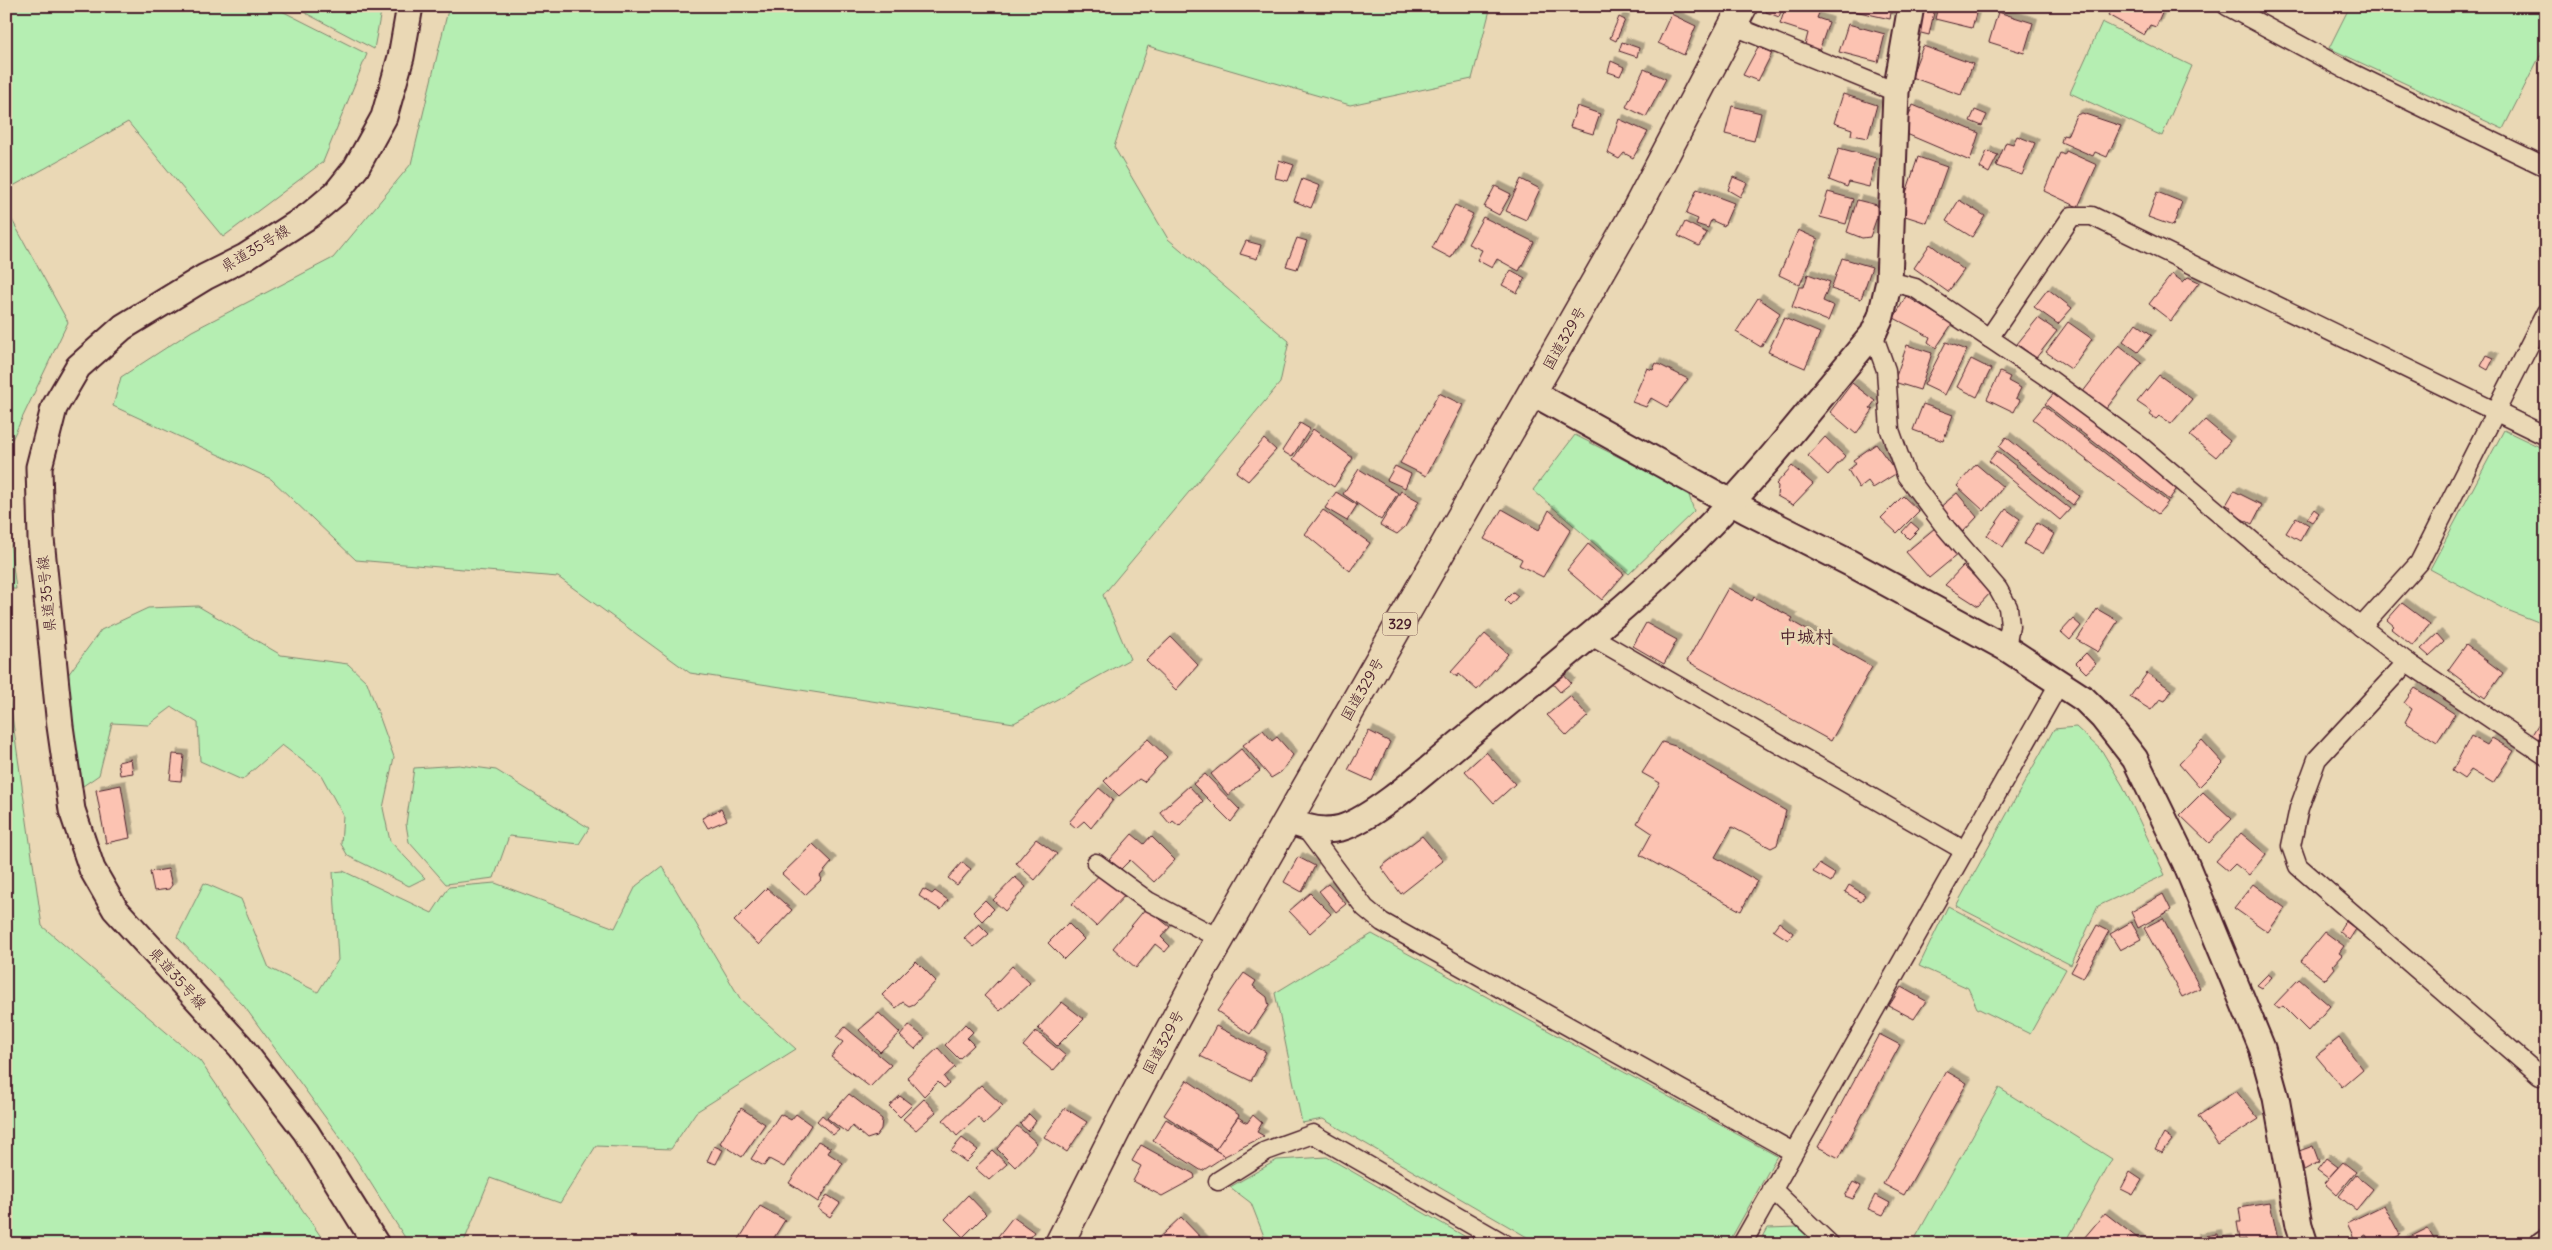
<svg xmlns="http://www.w3.org/2000/svg" width="2552" height="1250" font-family="Delius,'Klee One',sans-serif">
<style>
.green{fill:#b5eeb2;stroke:#80866e}
.building{fill:#fcc3b2;stroke:#4a1f2b;filter:url(#shadow)}
.lines{fill:none;stroke-linecap:round;stroke-linejoin:round}
.street-casing{stroke:#4a1f2b;stroke-width:21}
.secondary-casing{stroke:#4a1f2b;stroke-width:29}
.highway-casing{stroke:#4a1f2b;stroke-width:31}
.street{stroke:#ead8b5;stroke-width:18}
.secondary{stroke:#ead8b5;stroke-width:25}
.highway{stroke:#ead8b5;stroke-width:28}
.labels{text-anchor:middle;dominant-baseline:central;stroke-width:5;stroke-linejoin:round;paint-order:stroke}
.shield{fill:#ead8b5;stroke:#7a5654;stroke-width:1}
.shield-label{font-size:14px;font-weight:bold;fill:#4a1f2b}
.street-label{font-size:15px;fill:#4a1f2b;stroke:#ead8b5}
.quarter-label{font-size:18px;font-weight:bold;fill:#4a1f2b;stroke:#ead8b5}
</style>
<defs>
<filter id="shadow"><feDropShadow dx="4.5" dy="-4.5" stdDeviation="0" flood-color="#0004"/></filter>
</defs>
<rect width="100%" height="100%" fill="#ead8b5"/>
<filter id="ink" filterUnits="userSpaceOnUse"><feTurbulence type="fractalNoise" baseFrequency=".02" numOctaves="2"/><feDisplacementMap in="SourceGraphic" scale="10" xChannelSelector="R" yChannelSelector="G"/><feConvolveMatrix kernelMatrix="1 2 1 2 8 2 1 2 1" color-interpolation-filters="sRGB"/></filter>
<g filter="url(#ink)">
<!-- green -->
<g class="green">
<polygon points="6,6 272,6 367,54 323,162 223,237 128,122 6,190"/>
<polygon points="292,6 382,6 374,49"/>
<polygon points="449,6 1491,6 1472,79 1350,105 1148,46 1114,147 1168,239 1289,341 1280,383 1103,595 1130,659 1014,723 690,673 558,577 356,560 271,479 113,406 121,377 192,331 333,258 411,164"/>
<polygon points="2350,6 2546,6 2546,44 2503,129 2329,48"/>
<polygon points="2102,22 2192,66 2162,136 2070,93"/>
<polygon points="6,209 68,322 6,452"/>
<polygon points="2504,430 2546,450 2546,625 2502,608 2430,569"/>
<polygon points="1575,435 1688,492 1694,511 1629,574 1533,490"/>
<polygon points="6,511 16,589 6,589"/>
<polygon points="198,606 281,655 348,664 367,682 394,757 383,808 390,841 425,878 409,886 348,856 341,844 343,815 321,775 282,745 242,780 200,761 198,723 172,707 148,725 112,723 99,775 83,786 65,679 101,630 148,608"/>
<polygon points="6,674 42,926 200,1061 326,1244 6,1244"/>
<polygon points="2076,727 2102,751 2123,786 2165,875 2098,906 2071,965 1956,906 2054,729"/>
<polygon points="459,765 496,770 589,828 579,844 509,836 494,878 446,884 409,842 406,824 414,768"/>
<polygon points="662,866 741,1000 796,1049 696,1112 671,1149 596,1146 560,1203 490,1178 463,1244 409,1244 355,1158 244,1006 177,937 204,883 241,899 269,968 318,992 338,960 333,872 343,871 432,913 449,887 495,883 615,928 636,886"/>
<polygon points="1948,906 2066,969 2030,1034 1977,1008 1968,988 1919,966"/>
<polygon points="1372,934 1777,1156 1728,1244 1539,1244 1323,1119 1302,1123 1275,993"/>
<polygon points="1999,1088 2112,1159 2065,1244 1912,1244"/>
<polygon points="1327,1157 1478,1244 1267,1244 1251,1203 1230,1187 1277,1160"/>
<polygon points="1797,1227 1816,1244 1759,1244 1768,1228"/>
</g>
<!-- building -->
<g class="building">
<polygon points="1768,6 1783,6 1779,17 1766,12"/>
<polygon points="1786,6 1821,8 1817,18 1829,22 1819,51 1805,45 1808,33 1780,24"/>
<polygon points="1846,6 1892,6 1890,19 1846,9"/>
<polygon points="1919,6 1935,8 1929,35 1913,31"/>
<polygon points="1938,6 1978,6 1972,28 1935,19"/>
<polygon points="2113,6 2159,6 2159,8 2163,11 2156,27 2150,25 2144,35 2108,15"/>
<polygon points="1998,12 2033,23 2024,53 1989,42"/>
<polygon points="1671,14 1696,26 1684,55 1658,43"/>
<polygon points="1619,17 1625,20 1616,41 1610,38"/>
<polygon points="1848,24 1885,34 1878,62 1839,52"/>
<polygon points="1622,42 1639,48 1637,57 1619,51"/>
<polygon points="1923,46 1973,64 1961,95 1911,77"/>
<polygon points="1758,47 1772,53 1758,81 1743,75"/>
<polygon points="1611,61 1624,67 1620,76 1608,72"/>
<polygon points="1644,69 1666,79 1646,117 1626,107"/>
<polygon points="1843,94 1877,105 1868,138 1851,135 1852,129 1834,123"/>
<polygon points="1913,105 1979,133 1970,161 1902,132"/>
<polygon points="1577,106 1600,114 1593,134 1570,127"/>
<polygon points="1732,106 1761,113 1754,141 1725,134"/>
<polygon points="1975,110 1987,115 1982,126 1970,121"/>
<polygon points="2082,113 2121,126 2107,157 2095,152 2093,156 2061,142 2063,135 2067,136 2076,115"/>
<polygon points="1619,119 1648,132 1633,158 1624,153 1619,159 1608,153"/>
<polygon points="2017,136 2035,143 2022,175 1996,166 2006,142 2013,144"/>
<polygon points="1839,148 1876,158 1869,187 1849,182 1847,187 1829,180"/>
<polygon points="1987,151 1998,155 1989,173 1980,168"/>
<polygon points="2066,151 2097,165 2078,207 2044,191 2060,153 2064,155"/>
<polygon points="1918,157 1947,167 1927,223 1899,214"/>
<polygon points="1279,160 1294,165 1288,181 1275,178"/>
<polygon points="1733,177 1747,183 1740,197 1728,190"/>
<polygon points="1302,179 1320,186 1311,208 1294,201"/>
<polygon points="1521,179 1540,189 1526,220 1506,211"/>
<polygon points="1495,186 1511,194 1499,215 1484,207"/>
<polygon points="1697,189 1734,203 1724,226 1711,220 1708,228 1696,224 1698,219 1686,214"/>
<polygon points="1828,192 1853,199 1846,224 1820,217"/>
<polygon points="2157,192 2182,202 2173,226 2148,217"/>
<polygon points="1857,200 1877,205 1877,217 1870,237 1862,238 1847,232"/>
<polygon points="1959,200 1985,216 1972,237 1946,221"/>
<polygon points="1455,205 1473,214 1451,258 1432,248"/>
<polygon points="1483,217 1534,242 1519,271 1497,259 1492,268 1477,260 1482,250 1468,244"/>
<polygon points="1685,222 1707,233 1699,246 1678,236"/>
<polygon points="1798,230 1818,239 1800,285 1779,275"/>
<polygon points="1297,238 1307,241 1297,269 1286,266"/>
<polygon points="1246,241 1261,245 1257,259 1240,254"/>
<polygon points="1930,244 1964,270 1948,292 1914,268"/>
<polygon points="1842,258 1872,267 1861,299 1831,289"/>
<polygon points="1511,270 1525,278 1517,293 1502,285"/>
<polygon points="1808,274 1830,282 1823,301 1834,306 1828,321 1792,307 1799,287 1804,287"/>
<polygon points="2172,274 2183,282 2188,277 2199,282 2171,321 2149,304"/>
<polygon points="2048,289 2072,308 2058,324 2034,307"/>
<polygon points="1906,296 1952,324 1936,348 1928,342 1930,337 1894,318"/>
<polygon points="1758,298 1780,313 1761,347 1736,332"/>
<polygon points="1784,318 1820,333 1805,368 1768,352"/>
<polygon points="2038,318 2057,331 2036,358 2017,344"/>
<polygon points="2068,322 2092,339 2071,369 2046,352"/>
<polygon points="2136,323 2152,335 2138,352 2123,341"/>
<polygon points="1946,342 1967,350 1945,395 1924,385"/>
<polygon points="1907,345 1932,353 1920,390 1894,382"/>
<polygon points="2119,345 2142,363 2105,410 2082,393"/>
<polygon points="2487,355 2494,358 2488,370 2481,366"/>
<polygon points="1971,359 1991,369 1977,397 1957,387"/>
<polygon points="1656,363 1688,379 1667,407 1651,398 1646,407 1632,402 1647,368 1653,370"/>
<polygon points="2000,372 2010,377 2008,381 2021,388 2016,398 2020,400 2014,412 1987,399"/>
<polygon points="2159,375 2192,399 2171,424 2159,416 2156,419 2150,415 2152,412 2137,402"/>
<polygon points="1852,383 1875,401 1870,408 1873,410 1856,434 1830,412"/>
<polygon points="2055,392 2178,487 2169,500 2045,404"/>
<polygon points="1439,393 1463,405 1426,476 1400,463"/>
<polygon points="1923,404 1953,415 1943,441 1913,430"/>
<polygon points="2044,406 2168,502 2158,514 2033,419"/>
<polygon points="2205,420 2230,441 2216,457 2190,436"/>
<polygon points="1300,423 1310,429 1292,457 1282,451"/>
<polygon points="1313,429 1353,458 1334,487 1293,459"/>
<polygon points="1825,437 1845,456 1828,475 1808,456"/>
<polygon points="2006,437 2079,496 2073,505 1999,447"/>
<polygon points="1264,439 1276,450 1248,481 1236,472"/>
<polygon points="1876,444 1897,473 1873,488 1868,481 1859,488 1848,470 1856,464 1853,460"/>
<polygon points="1997,451 2070,509 2060,520 1989,461"/>
<polygon points="1976,464 2003,487 1984,511 1957,486"/>
<polygon points="1395,466 1411,474 1405,488 1387,480"/>
<polygon points="1792,466 1813,484 1793,505 1777,496 1778,486 1776,484"/>
<polygon points="1359,469 1398,493 1381,520 1343,494"/>
<polygon points="1401,491 1419,501 1405,527 1397,534 1380,525"/>
<polygon points="2234,491 2262,505 2252,524 2228,512 2231,507 2226,505"/>
<polygon points="1336,492 1357,505 1347,521 1325,508"/>
<polygon points="1957,493 1977,517 1963,532 1952,520 1948,522 1938,509"/>
<polygon points="1903,496 1919,511 1897,533 1881,518"/>
<polygon points="1502,509 1539,530 1549,510 1571,529 1543,577 1519,565 1522,559 1484,539"/>
<polygon points="2006,509 2020,519 2003,547 1987,536"/>
<polygon points="2314,509 2319,513 2312,522 2307,519"/>
<polygon points="1323,510 1370,543 1350,571 1305,534"/>
<polygon points="2296,517 2309,525 2300,541 2286,533"/>
<polygon points="1911,522 1919,529 1909,539 1902,532"/>
<polygon points="2037,523 2054,534 2043,554 2024,544"/>
<polygon points="1935,528 1958,554 1929,578 1906,552"/>
<polygon points="1588,544 1624,574 1602,600 1567,570"/>
<polygon points="1963,566 1991,592 1978,606 1945,585"/>
<polygon points="1728,588 1752,601 1754,597 1793,618 1791,621 1872,667 1831,741 1687,661"/>
<polygon points="1513,592 1518,596 1510,605 1505,600"/>
<polygon points="2402,603 2430,624 2413,646 2391,629 2394,626 2387,620"/>
<polygon points="2097,609 2118,621 2098,652 2077,640"/>
<polygon points="2073,619 2081,626 2070,640 2061,632"/>
<polygon points="1646,623 1677,640 1664,664 1633,646"/>
<polygon points="1485,634 1508,654 1477,690 1459,674 1457,677 1451,672"/>
<polygon points="2437,634 2444,642 2429,656 2421,649"/>
<polygon points="1171,637 1198,665 1176,690 1146,661"/>
<polygon points="2466,645 2503,673 2485,698 2448,670"/>
<polygon points="2086,653 2096,664 2086,673 2076,663"/>
<polygon points="1562,673 1571,683 1560,692 1551,682"/>
<polygon points="2147,673 2172,690 2165,701 2160,699 2151,710 2130,697"/>
<polygon points="2415,688 2455,714 2437,742 2405,722 2412,709 2404,703"/>
<polygon points="1570,696 1588,716 1567,736 1547,715"/>
<polygon points="2546,711 2546,748 2529,740"/>
<polygon points="1263,730 1272,741 1277,737 1293,755 1281,772 1271,778 1243,745"/>
<polygon points="1369,731 1390,742 1372,781 1348,770"/>
<polygon points="2471,736 2487,745 2492,738 2514,751 2493,783 2471,770 2464,779 2452,771"/>
<polygon points="1148,739 1167,757 1144,782 1139,779 1119,796 1104,781"/>
<polygon points="2202,740 2223,763 2199,787 2179,764"/>
<polygon points="1662,742 1675,746 1786,811 1777,845 1771,848 1732,827 1715,857 1757,881 1741,911 1640,855 1652,833 1637,823 1660,783 1642,773"/>
<polygon points="1241,749 1260,771 1228,795 1211,774"/>
<polygon points="1486,752 1515,784 1494,803 1465,771"/>
<polygon points="173,754 184,755 181,781 170,780"/>
<polygon points="131,759 133,773 120,775 118,762"/>
<polygon points="1205,774 1240,810 1231,822 1193,784"/>
<polygon points="121,785 130,838 106,843 96,790"/>
<polygon points="1189,786 1203,801 1179,826 1173,821 1170,824 1160,812"/>
<polygon points="1099,788 1113,800 1091,828 1084,821 1076,828 1069,822"/>
<polygon points="2203,792 2232,819 2209,843 2180,815"/>
<polygon points="721,809 727,820 708,828 702,818"/>
<polygon points="2241,833 2266,854 2249,875 2235,864 2228,871 2216,861"/>
<polygon points="1132,834 1144,844 1151,836 1175,860 1154,882 1130,860 1121,869 1109,860"/>
<polygon points="1422,836 1443,861 1401,894 1381,867"/>
<polygon points="1036,839 1057,854 1035,880 1016,863"/>
<polygon points="813,844 832,862 820,876 822,879 805,895 782,874"/>
<polygon points="1298,857 1315,866 1302,892 1284,882"/>
<polygon points="962,862 971,869 957,885 948,878"/>
<polygon points="1819,864 1835,874 1831,882 1813,872"/>
<polygon points="168,869 172,885 169,889 154,891 150,872"/>
<polygon points="1103,871 1128,892 1096,926 1072,904"/>
<polygon points="1015,877 1026,887 1005,911 993,900"/>
<polygon points="1328,884 1346,904 1336,912 1319,891"/>
<polygon points="2253,884 2285,908 2268,932 2234,908"/>
<polygon points="1849,885 1865,895 1861,902 1845,892"/>
<polygon points="767,888 792,910 759,945 734,921"/>
<polygon points="923,889 932,894 935,891 948,900 941,910 919,896"/>
<polygon points="1310,893 1331,914 1310,933 1289,911"/>
<polygon points="2163,894 2171,910 2138,928 2131,912"/>
<polygon points="985,900 994,909 982,921 973,912"/>
<polygon points="1146,908 1170,927 1161,937 1170,946 1165,952 1155,944 1136,968 1113,948"/>
<polygon points="2163,918 2200,988 2182,997 2144,928"/>
<polygon points="2345,921 2356,929 2349,940 2339,931"/>
<polygon points="1779,922 1793,933 1788,940 1773,930"/>
<polygon points="2131,922 2141,939 2120,950 2110,934"/>
<polygon points="1068,923 1084,939 1064,959 1048,943"/>
<polygon points="979,924 989,934 974,947 964,938"/>
<polygon points="2097,925 2109,931 2083,978 2071,972"/>
<polygon points="2325,932 2344,946 2339,953 2342,955 2333,965 2335,968 2325,980 2301,961"/>
<polygon points="916,961 936,981 914,1004 909,1006 903,1002 896,1008 882,995"/>
<polygon points="1012,966 1030,983 1000,1011 984,996"/>
<polygon points="1244,973 1256,981 1253,986 1267,997 1269,1006 1250,1034 1217,1011"/>
<polygon points="2268,974 2272,977 2262,988 2257,985"/>
<polygon points="2299,979 2330,1006 2308,1031 2283,1006 2279,1009 2274,1005"/>
<polygon points="1901,987 1926,1001 1914,1019 1889,1006"/>
<polygon points="1062,1002 1084,1019 1057,1046 1038,1028"/>
<polygon points="879,1013 900,1033 880,1052 859,1030"/>
<polygon points="965,1024 973,1032 967,1038 974,1045 959,1059 945,1045"/>
<polygon points="909,1025 925,1038 915,1049 900,1036"/>
<polygon points="1216,1026 1266,1052 1251,1081 1200,1056"/>
<polygon points="845,1027 891,1065 870,1087 831,1057 843,1042 836,1037"/>
<polygon points="1036,1031 1066,1056 1053,1071 1023,1046"/>
<polygon points="1879,1034 1900,1045 1839,1158 1818,1147"/>
<polygon points="2339,1038 2363,1069 2342,1087 2316,1056"/>
<polygon points="938,1048 955,1067 944,1077 949,1084 944,1088 938,1082 924,1096 907,1077"/>
<polygon points="1946,1071 1967,1083 1904,1195 1883,1184"/>
<polygon points="1187,1080 1239,1115 1216,1149 1164,1115"/>
<polygon points="981,1085 1003,1106 984,1124 978,1117 957,1136 943,1120"/>
<polygon points="2236,1091 2259,1119 2218,1145 2198,1116"/>
<polygon points="849,1094 882,1119 881,1129 876,1136 867,1139 852,1126 847,1133 827,1118"/>
<polygon points="900,1096 912,1105 900,1117 889,1106"/>
<polygon points="924,1099 936,1112 916,1130 903,1119"/>
<polygon points="741,1108 765,1124 742,1157 720,1143"/>
<polygon points="1065,1108 1087,1122 1067,1152 1044,1137"/>
<polygon points="780,1114 791,1120 796,1114 811,1125 784,1167 769,1159 764,1166 751,1159"/>
<polygon points="1029,1114 1036,1121 1028,1131 1020,1124"/>
<polygon points="822,1115 839,1130 833,1135 817,1121"/>
<polygon points="1253,1115 1262,1123 1257,1132 1264,1136 1225,1156 1215,1150 1238,1117 1247,1123"/>
<polygon points="1166,1119 1215,1150 1225,1156 1202,1171 1153,1140"/>
<polygon points="1017,1126 1037,1143 1015,1167 997,1149"/>
<polygon points="2164,1134 2172,1140 2162,1153 2155,1150"/>
<polygon points="962,1138 978,1150 966,1162 951,1151"/>
<polygon points="818,1141 831,1148 828,1153 843,1163 818,1202 789,1183"/>
<polygon points="1141,1145 1194,1174 1195,1178 1162,1196 1133,1181 1141,1166 1132,1161"/>
<polygon points="714,1146 723,1150 716,1164 707,1161"/>
<polygon points="2313,1146 2319,1162 2304,1170 2299,1151"/>
<polygon points="993,1151 1007,1164 989,1180 975,1168"/>
<polygon points="2326,1158 2338,1167 2328,1178 2317,1170"/>
<polygon points="2343,1162 2356,1172 2337,1195 2324,1183"/>
<polygon points="2130,1172 2142,1180 2133,1195 2121,1189"/>
<polygon points="2356,1175 2373,1189 2356,1210 2339,1196"/>
<polygon points="1853,1182 1861,1186 1853,1199 1845,1196"/>
<polygon points="827,1195 840,1203 830,1217 818,1209"/>
<polygon points="968,1195 986,1214 963,1237 945,1219"/>
<polygon points="1875,1195 1890,1203 1883,1215 1868,1209"/>
<polygon points="2270,1203 2278,1240 2247,1244 2246,1239 2240,1240 2237,1222 2241,1222 2239,1208"/>
<polygon points="2384,1205 2400,1235 2383,1244 2371,1244 2366,1235 2355,1240 2347,1223"/>
<polygon points="760,1206 785,1220 770,1244 742,1244 738,1241"/>
<polygon points="2105,1213 2145,1244 2079,1244"/>
<polygon points="1013,1217 1034,1232 1024,1244 992,1244"/>
<polygon points="1181,1217 1204,1241 1201,1244 1152,1244"/>
<polygon points="2428,1228 2436,1242 2433,1244 2396,1244"/>
<polygon points="2217,1234 2218,1241 2228,1239 2229,1244 2195,1244 2194,1238"/>
</g>
<g class="lines">
<defs>
<g id="street">
<polyline points="2227,6 2352,73 2546,167"/>
<polyline points="1734,26 1896,92"/>
<polyline points="1889,281 1915,288 2044,375 2143,448 2278,563 2407,662 2546,756"/>
<polyline points="1873,334 1886,370 1890,430 1906,475 1946,528 1998,589 2008,607 2010,626 2006,648"/>
<polyline points="1989,338 2072,216 2092,216 2546,436"/>
<polyline points="2361,627 2419,563 2546,312"/>
<polyline points="1591,636 1965,851"/>
<polyline points="2407,662 2317,759 2299,808 2291,846 2298,866 2540,1076 2546,1077"/>
<polyline points="1306,829 1365,908 1382,922 1793,1152"/>
<polyline points="1096,863 1148,901 1220,939"/>
<polyline points="1218,1181 1266,1151 1313,1134 1505,1244"/>
<polyline points="1772,1189 1830,1244"/>
<polyline points="1742,1244 2060,682"/>
</g>
<g id="secondary">
<polyline points="1533,393 1747,511 1850,563 2006,648 2084,699 2103,718 2135,759 2185,862 2262,1048 2276,1098 2299,1225 2305,1244"/>
<path d="M 1288,820 C 1304,828 1322,833 1341,828 C 1376,818 1437,761 1468,736 C 1549,669 1633,605 1706,529 C 1766,468 1818,399 1873,334 L 1881,316 L 1889,281 L 1896,92 L 1911,6"/>
<polyline points="376,1244 306,1132 240,1046 115,909 92,869 72,810 60,726 41,539 39,467 54,408 78,367 123,327 205,277 245,257 310,215 336,193 356,168 384,117 401,57 410,6"/>
<polyline points="2543,1244 2546,1242"/>
</g>
<polyline id="highway" points="1059,1244 1122,1119 1197,979 1635,212 1743,6"/>
</defs>
<!-- street casing -->
<use href="#street" class="street-casing"/>
<!-- secondary casing -->
<use href="#secondary" class="secondary-casing"/>
<!-- highway casing -->
<use href="#highway" class="highway-casing"/>
<!-- street -->
<use href="#street" class="street"/>
<!-- secondary -->
<use href="#secondary" class="secondary"/>
<!-- highway -->
<use href="#highway" class="highway"/>
</g>
</g>
<g class="labels">
<!-- shield labels -->
<rect class="shield" x="1382.5" y="612.5" width="35" height="23" rx="4"/>
<g class="shield-label">
<text x="1400" y="624">329</text>
</g>
<!-- street labels -->
<g class="street-label">
<text transform="translate(255 248) rotate(-31)">県道35号線</text>
<text transform="translate(1564 338) rotate(-60)">国道329号</text>
<text transform="translate(46 594) rotate(-96)">県道35号線</text>
<text transform="translate(1362 689) rotate(-60)">国道329号</text>
<text transform="translate(178 978) rotate(48)">県道35号線</text>
<text transform="translate(1163 1042) rotate(-62)">国道329号</text>
</g>
<!-- quarter labels -->
<g class="quarter-label">
<text x="1806" y="636">中城村</text>
</g>
</g>
<!-- margin -->
<rect width="2552" height="1250" fill="none" stroke="#ead8b5" stroke-width="25"/>
<rect x="12" y="12" width="2527" height="1225" fill="none" stroke="#4a1f2b" stroke-width="2" filter="url(#ink)"/>
</svg>
